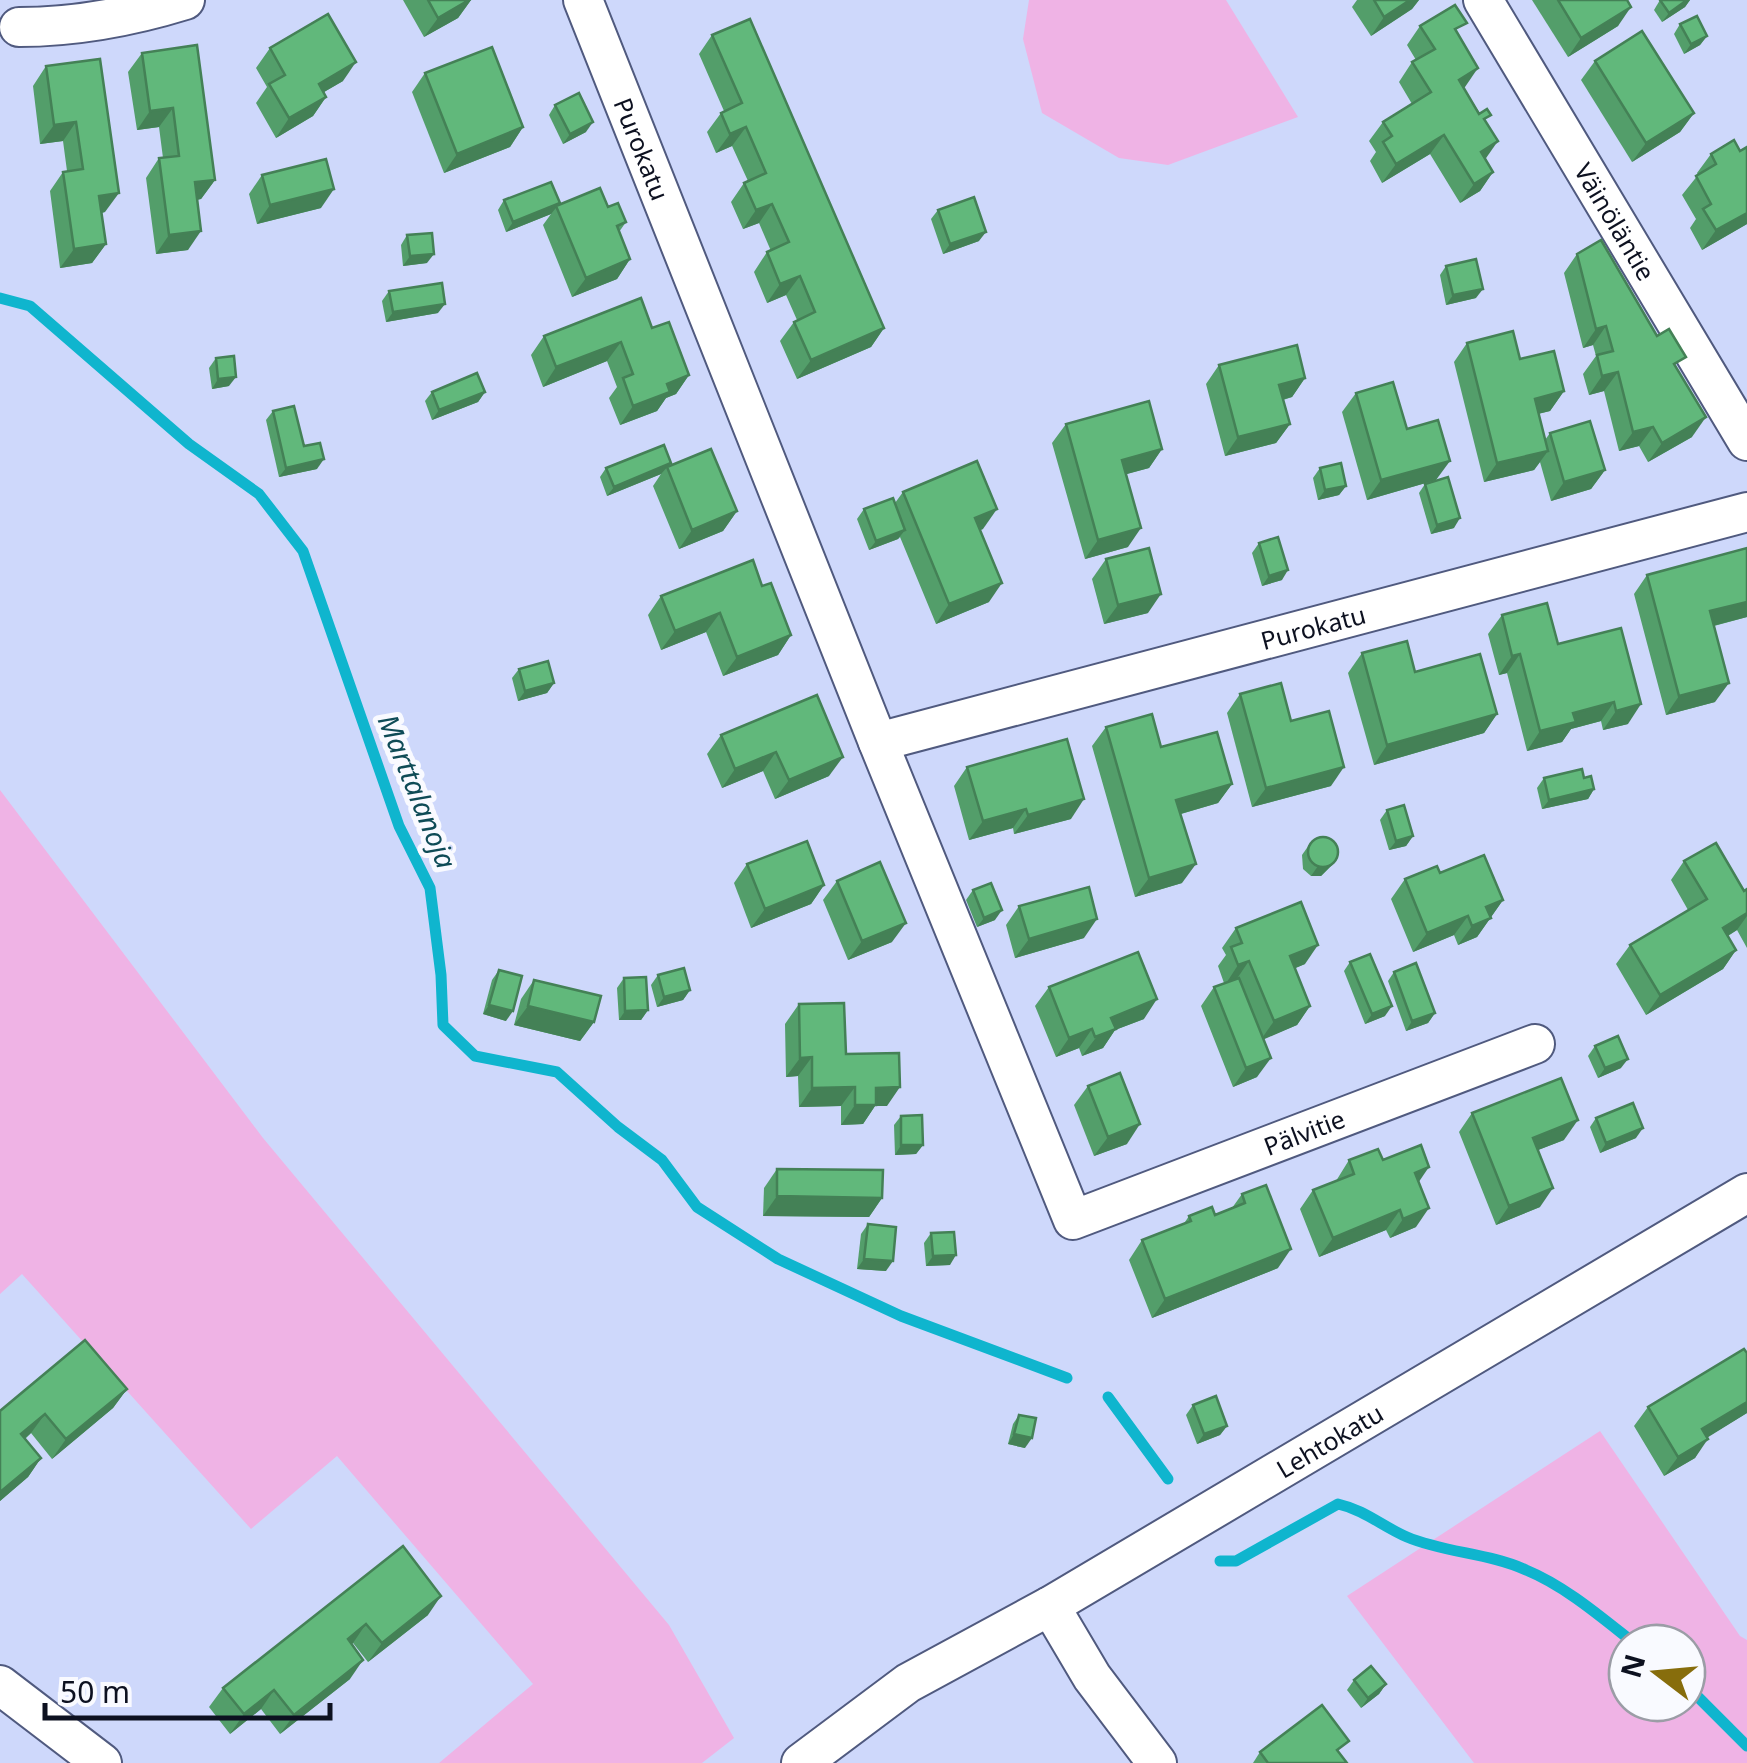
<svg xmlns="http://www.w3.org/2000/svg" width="1747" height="1763" font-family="'Noto Sans',sans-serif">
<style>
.green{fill:#efb3e5;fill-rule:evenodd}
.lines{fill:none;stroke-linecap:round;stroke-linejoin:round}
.stream{stroke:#0fb5ce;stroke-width:11}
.minor-casing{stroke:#505a7f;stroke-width:42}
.minor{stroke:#fff;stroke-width:38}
.wall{fill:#539e6a}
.shaded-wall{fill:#448156}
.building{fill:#61b87b;stroke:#448156;stroke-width:2.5}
.labels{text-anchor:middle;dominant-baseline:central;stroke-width:10;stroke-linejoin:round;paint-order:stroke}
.street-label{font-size:25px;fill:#0d1120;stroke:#f9faff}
.water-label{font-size:28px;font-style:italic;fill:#0e4b56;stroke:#f9faff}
</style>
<rect width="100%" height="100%" fill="#ced8fb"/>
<!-- green -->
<g class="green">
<polygon points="1029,0 1226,0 1298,117 1168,165 1119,158 1042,113 1023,39"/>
<polygon points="0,790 263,1138 669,1625 734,1738 702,1763 439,1763 533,1684 337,1456 251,1529 22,1274 0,1294"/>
<path d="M 1600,1431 L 1740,1636 L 1747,1640 L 1747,1763 L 1474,1763 L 1347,1596 ZM 1627,1643 L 1687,1643 L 1687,1703 L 1627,1703 Z"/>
</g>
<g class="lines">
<!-- stream -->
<g class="stream">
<polyline points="0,298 30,306 189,444 259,494 303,551 399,826 430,888 441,975 443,1025 475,1056 557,1072 618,1127 662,1160 697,1207 778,1259 901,1316 1067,1378"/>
<polyline points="1108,1397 1168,1479"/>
<path d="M 1220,1561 L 1236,1561 L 1338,1504 C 1365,1510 1383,1527 1407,1537 C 1445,1553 1489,1553 1526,1570 C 1565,1586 1601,1617 1634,1643"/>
<polyline points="1687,1686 1747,1746"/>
</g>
<defs>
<g id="minor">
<path id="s1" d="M 583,0 L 878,742 L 1073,1220 L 1535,1044"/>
<path id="s2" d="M 1483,0 L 1747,441"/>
<path d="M 19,27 C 77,27 130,17 185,0"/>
<path id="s3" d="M 878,742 L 1747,512"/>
<polyline points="1050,1606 1092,1677 1157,1763"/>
<polyline points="0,1685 102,1763"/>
<path id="s4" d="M 801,1763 L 908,1683 L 1050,1606 L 1747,1193"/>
</g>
</defs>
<!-- minor casing -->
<use href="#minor" class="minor-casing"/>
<!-- minor -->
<use href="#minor" class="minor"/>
</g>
<!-- wall -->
<g class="wall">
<polygon points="403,0 471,0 458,18 424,37"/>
<polygon points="1357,0 1419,0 1412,9 1371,36 1352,7"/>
<polygon points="1532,0 1627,0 1618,26 1568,57"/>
<polygon points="1660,0 1690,0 1685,7 1662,22 1654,10"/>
<polygon points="1680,24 1707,36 1700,45 1684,54 1674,34"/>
<polygon points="1420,26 1458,35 1465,87 1463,88 1486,122 1485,159 1493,172 1480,191 1460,203 1430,154 1382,183 1370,161 1376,152 1369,141 1383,122 1412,104 1399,82 1412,62 1416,60 1407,45"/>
<polygon points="712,35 884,328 871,347 797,379 780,341 794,322 797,320 786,295 767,303 754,272 767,252 771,251 759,223 743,229 731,202 744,183 748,181 732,146 716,153 707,132 721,113 724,111 699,54"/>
<polygon points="270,48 343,81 324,92 326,97 313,116 276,138 256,103 267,87 256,68"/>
<polygon points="142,53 215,180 201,199 197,200 188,250 156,254 146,178 159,158 163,158 159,127 137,130 128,72"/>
<polygon points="100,59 105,212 102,213 106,244 92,263 60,268 50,191 63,172 67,171 63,141 40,144 33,86 46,66"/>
<polygon points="1595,61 1694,113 1680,132 1632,162 1581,80"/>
<polygon points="425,73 523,127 510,147 444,173 412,92"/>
<polygon points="555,105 586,132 563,144 549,115"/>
<polygon points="1740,151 1747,224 1702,250 1690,228 1696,219 1682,195 1698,175 1697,173 1711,154"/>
<polygon points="262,175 321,208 257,224 249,194"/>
<polygon points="504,200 558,205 608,207 626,222 619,232 630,259 617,279 572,297 543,225 551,214 506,232 498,210"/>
<polygon points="938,210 979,241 943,254 931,219"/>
<polygon points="407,235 427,263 403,266 401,245"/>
<polygon points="1577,254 1677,369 1692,437 1648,462 1639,446 1619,451 1604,391 1589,395 1583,374 1596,356 1593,345 1583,348 1564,273"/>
<polygon points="1446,266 1476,298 1446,305 1440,275"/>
<polygon points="389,291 438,313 386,322 382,301"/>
<polygon points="652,328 689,375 676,394 666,398 657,411 620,425 609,398 617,387 607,361 543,387 531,355 544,336"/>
<polygon points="1467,343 1520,359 1564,391 1550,411 1538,414 1545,440 1550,433 1605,470 1591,489 1551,501 1540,462 1534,470 1484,482 1454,362"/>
<polygon points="216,358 229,386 212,389 209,368"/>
<polygon points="1219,365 1305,378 1292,397 1283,400 1290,424 1276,443 1225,456 1206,384"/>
<polygon points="432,392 485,392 478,402 432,420 425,401"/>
<polygon points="1356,393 1407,429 1436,480 1367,500 1342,412"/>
<polygon points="273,411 304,446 317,469 279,477 266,420"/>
<polygon points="1066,424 1162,449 1149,468 1126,474 1128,547 1085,559 1052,443"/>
<polygon points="669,466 737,511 723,531 679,549 653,486 661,474 607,496 600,477 606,468"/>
<polygon points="1320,468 1346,486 1339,495 1318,500 1313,478"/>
<polygon points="1425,484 1454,528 1431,534 1419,493"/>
<polygon points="903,492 983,529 980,530 989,602 936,624 900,537 898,539 869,550 857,519 864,509 895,503"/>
<polygon points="1259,543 1282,580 1262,586 1252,553"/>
<polygon points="1106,559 1148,613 1104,624 1092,579"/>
<polygon points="1647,575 1747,617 1714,626 1715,702 1666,715 1634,594"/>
<polygon points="762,586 791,635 778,655 723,676 706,632 661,650 648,615 661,596"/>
<polygon points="1502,615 1558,644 1621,628 1628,724 1603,730 1601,721 1571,729 1562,742 1527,751 1507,673 1499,675 1488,634"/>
<polygon points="1362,653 1415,672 1497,714 1484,733 1374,765 1348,673"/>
<polygon points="519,669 554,683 547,693 518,701 512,678"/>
<polygon points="1240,694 1291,721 1331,786 1252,807 1227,713"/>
<polygon points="817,695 829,776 775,799 763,771 722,788 707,754 721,735"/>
<polygon points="1106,727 1161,747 1232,784 1218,803 1181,814 1182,883 1135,897 1092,746"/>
<polygon points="967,767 1071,819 1014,834 1013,828 969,840 954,786"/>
<polygon points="1544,778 1584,778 1594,789 1588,799 1542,809 1537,788"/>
<polygon points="1387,810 1413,836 1406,846 1389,850 1380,820"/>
<polygon points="1309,845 1331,866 1321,876 1311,876 1303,869 1302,855"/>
<polygon points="1684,861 1744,891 1747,889 1747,948 1737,930 1728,936 1736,950 1723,969 1646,1015 1616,964 1630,945 1688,910 1671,880"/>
<polygon points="747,864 824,885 811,904 751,928 734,883"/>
<polygon points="1440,873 1503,900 1477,937 1458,945 1454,935 1413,952 1391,899 1405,879"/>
<polygon points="837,881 892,942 848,960 823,900"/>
<polygon points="973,890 995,920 977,927 966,900"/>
<polygon points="1019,906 1084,938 1015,958 1006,925"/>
<polygon points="1236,928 1305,964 1295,968 1310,1006 1297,1025 1263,1039 1257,1077 1233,1087 1201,1006 1214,987 1224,983 1218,966 1226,955 1222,948"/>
<polygon points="1350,962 1385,1016 1365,1024 1344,971"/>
<polygon points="499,970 506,1021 483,1014 492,980"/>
<polygon points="1394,972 1435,1013 1428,1023 1406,1031 1388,981"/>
<polygon points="658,975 690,990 683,1000 657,1007 651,985"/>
<polygon points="624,978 648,1010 641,1020 619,1020 617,988"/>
<polygon points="534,980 594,1022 580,1041 514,1025 521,999"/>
<polygon points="1049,987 1144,1019 1115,1030 1103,1048 1082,1056 1079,1048 1056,1057 1035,1006"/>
<polygon points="799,1004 846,1054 887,1106 875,1106 863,1124 841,1125 841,1106 799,1107 798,1076 786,1077 785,1024"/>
<polygon points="1595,1046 1621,1068 1598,1078 1588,1056"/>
<polygon points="1088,1086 1127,1144 1094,1156 1074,1105"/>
<polygon points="1472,1113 1564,1140 1538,1150 1540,1207 1496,1225 1459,1132"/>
<polygon points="901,1116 923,1145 916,1154 895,1155 894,1125"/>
<polygon points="1596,1118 1636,1138 1600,1153 1590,1127"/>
<polygon points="1349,1160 1383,1160 1419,1182 1416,1227 1390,1238 1386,1230 1319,1257 1300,1209 1313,1190 1336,1181"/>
<polygon points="777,1169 882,1198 869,1217 763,1216 764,1188"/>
<polygon points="1242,1194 1278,1268 1152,1318 1129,1260 1142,1240 1183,1225 1189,1216 1215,1215 1232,1208"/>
<polygon points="868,1224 886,1271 857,1269 861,1234"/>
<polygon points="931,1233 950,1265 926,1266 924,1243"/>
<polygon points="127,1389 113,1408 52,1459 31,1433 25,1439 41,1458 28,1477 0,1501 0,1411"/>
<polygon points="1193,1405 1227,1426 1220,1435 1197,1444 1186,1415"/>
<polygon points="1648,1407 1747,1413 1707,1437 1695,1458 1664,1476 1634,1426"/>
<polygon points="1019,1415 1025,1448 1008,1444 1013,1424"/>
<polygon points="403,1546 428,1615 368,1662 353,1643 351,1644 350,1679 280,1734 261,1709 230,1734 209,1707 223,1688"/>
<polygon points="1354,1680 1386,1684 1379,1694 1361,1708 1347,1690"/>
<polygon points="1260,1752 1340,1754 1347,1763 1253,1763"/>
</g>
<!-- shaded-wall -->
<g class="shaded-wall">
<polygon points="460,0 471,0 458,18 424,37 438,18"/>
<polygon points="1410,0 1419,0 1412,9 1371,36 1384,17"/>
<polygon points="1687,0 1690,0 1685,7 1662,22 1669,13"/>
<polygon points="1631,7 1618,26 1568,57 1581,38"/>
<polygon points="1707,36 1700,45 1684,54 1691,44"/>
<polygon points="356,62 343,81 305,103 319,84"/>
<polygon points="1478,68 1465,87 1445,99 1459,80"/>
<polygon points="326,97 313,116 276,138 289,118"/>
<polygon points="173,108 159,127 137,130 150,111"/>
<polygon points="1694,113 1680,132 1632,162 1646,143"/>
<polygon points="76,122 63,141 40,144 54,125"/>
<polygon points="593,122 586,132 563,144 570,134"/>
<polygon points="523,127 510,147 444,173 457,154"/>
<polygon points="746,127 732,146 716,153 730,134"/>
<polygon points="1444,135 1430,154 1382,183 1396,164"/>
<polygon points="1498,141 1484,161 1481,152"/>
<polygon points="1493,172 1480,191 1460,203 1474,184"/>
<polygon points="215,180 201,199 181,202 195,182"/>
<polygon points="334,189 321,208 257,224 270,205"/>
<polygon points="119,193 105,212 86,215 99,196"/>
<polygon points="560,203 551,214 506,232 513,222"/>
<polygon points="772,204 759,223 743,229 756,210"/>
<polygon points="1747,213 1747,224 1702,250 1716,230"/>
<polygon points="201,231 188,250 156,254 169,235"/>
<polygon points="986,232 979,241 943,254 950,244"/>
<polygon points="106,244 92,263 60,268 74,249"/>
<polygon points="434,254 427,263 403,266 410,256"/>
<polygon points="630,259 617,279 572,297 586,278"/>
<polygon points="800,276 786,295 767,303 780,284"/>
<polygon points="1483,289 1476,298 1446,305 1453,295"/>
<polygon points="445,304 438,313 386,322 393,312"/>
<polygon points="1606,326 1593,345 1583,348 1596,329"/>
<polygon points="884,328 871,347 797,379 811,360"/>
<polygon points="621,342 607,361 543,387 556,367"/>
<polygon points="1618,372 1604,391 1589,395 1602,376"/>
<polygon points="689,375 676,394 666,398 657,411 620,425 633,406 667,384"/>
<polygon points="236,377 229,386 212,389 218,379"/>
<polygon points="1305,378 1292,397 1266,404 1279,385"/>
<polygon points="1564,391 1550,411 1521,418 1535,399"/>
<polygon points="485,392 478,402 432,420 439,410"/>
<polygon points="1706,417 1692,437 1648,462 1662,443"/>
<polygon points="1290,424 1276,443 1225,456 1238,437"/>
<polygon points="1653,427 1639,446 1619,451 1633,432"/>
<polygon points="1162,449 1149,468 1109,479 1122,460"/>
<polygon points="1548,451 1534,470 1484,482 1497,463"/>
<polygon points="324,459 317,469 279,477 286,468"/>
<polygon points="1450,461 1436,480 1367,500 1381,480"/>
<polygon points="671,463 661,474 607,496 614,487"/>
<polygon points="1605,470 1591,489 1551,501 1564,482"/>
<polygon points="1346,486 1339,495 1318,500 1325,490"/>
<polygon points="997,509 983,529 962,537 975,518"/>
<polygon points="737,511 723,531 679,549 692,530"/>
<polygon points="1460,518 1454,528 1431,534 1437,525"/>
<polygon points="1141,528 1128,547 1085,559 1098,540"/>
<polygon points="905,530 898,539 869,550 876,541"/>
<polygon points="1288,570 1282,580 1262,586 1269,576"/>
<polygon points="1002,583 989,602 936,624 949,604"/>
<polygon points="1161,594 1148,613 1104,624 1118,605"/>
<polygon points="1747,602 1747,617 1697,630 1710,611"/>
<polygon points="720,613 706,632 661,650 675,631"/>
<polygon points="791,635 778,655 723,676 737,657"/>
<polygon points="1520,654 1507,673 1499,675 1512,656"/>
<polygon points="554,683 547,693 518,701 525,691"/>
<polygon points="1729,683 1715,702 1666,715 1679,696"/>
<polygon points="1614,702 1601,721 1571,729 1562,742 1527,751 1540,731 1573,713"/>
<polygon points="1641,704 1628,724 1603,730 1616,711"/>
<polygon points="1497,714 1484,733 1374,765 1387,745"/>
<polygon points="776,752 763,771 722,788 735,769"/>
<polygon points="843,757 829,776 775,799 789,780"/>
<polygon points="1344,767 1331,786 1252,807 1266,788"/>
<polygon points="1232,784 1218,803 1163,819 1176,800"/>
<polygon points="1594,789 1588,799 1542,809 1549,800"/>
<polygon points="1084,799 1071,819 1014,834 1028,815"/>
<polygon points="1026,809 1013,828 969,840 983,821"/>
<polygon points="1413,836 1406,846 1389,850 1396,841"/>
<polygon points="1338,857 1331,866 1321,876 1311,876 1318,866"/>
<polygon points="1196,864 1182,883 1135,897 1149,878"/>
<polygon points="824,885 811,904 751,928 765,909"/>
<polygon points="1503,900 1477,937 1458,945 1486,907"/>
<polygon points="1002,910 995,920 977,927 984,918"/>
<polygon points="1747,913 1747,916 1737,930 1709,947 1723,928"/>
<polygon points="1468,916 1454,935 1413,952 1427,933"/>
<polygon points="1097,919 1084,938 1015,958 1029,939"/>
<polygon points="906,923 892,942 848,960 862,941"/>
<polygon points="1318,945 1305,964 1277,976 1290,956"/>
<polygon points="1736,950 1723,969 1646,1015 1660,995"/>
<polygon points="1249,961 1236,980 1225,985 1238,965"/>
<polygon points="690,990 683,1000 657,1007 664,997"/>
<polygon points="1157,999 1144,1019 1115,1030 1103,1048 1082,1056 1111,1018"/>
<polygon points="489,1005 513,1011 506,1021 483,1014"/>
<polygon points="528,1006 594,1022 580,1041 514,1025"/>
<polygon points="1310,1006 1297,1025 1260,1041 1274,1021"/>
<polygon points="1392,1006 1385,1016 1365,1024 1372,1014"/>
<polygon points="648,1010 641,1020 619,1020 625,1011"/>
<polygon points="1435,1013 1428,1023 1406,1031 1412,1021"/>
<polygon points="1092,1029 1079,1048 1056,1057 1069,1038"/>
<polygon points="812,1057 798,1076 786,1077 800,1058"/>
<polygon points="1271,1058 1257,1077 1233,1087 1246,1068"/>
<polygon points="1628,1059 1621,1068 1598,1078 1605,1068"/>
<polygon points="855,1087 841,1106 799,1107 812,1088"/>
<polygon points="900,1087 887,1106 875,1106 863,1124 841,1125 855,1105 876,1088"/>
<polygon points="1578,1120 1564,1140 1520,1157 1533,1138"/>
<polygon points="1140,1124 1127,1144 1094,1156 1108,1137"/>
<polygon points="1643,1128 1636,1138 1600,1153 1606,1143"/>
<polygon points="901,1145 923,1145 916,1154 895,1155"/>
<polygon points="1429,1167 1416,1186 1415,1173"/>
<polygon points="1553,1188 1540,1207 1496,1225 1509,1206"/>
<polygon points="777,1196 882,1198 869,1217 763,1216"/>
<polygon points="1429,1208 1416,1227 1390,1238 1403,1219"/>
<polygon points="1400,1210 1386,1230 1319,1257 1333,1238"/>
<polygon points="1291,1249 1278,1268 1152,1318 1165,1299"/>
<polygon points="956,1255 950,1265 926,1266 933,1256"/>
<polygon points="864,1259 893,1261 886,1271 857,1269"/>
<polygon points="127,1389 113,1408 52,1459 66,1439"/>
<polygon points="1747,1402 1747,1413 1689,1449 1702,1429"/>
<polygon points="45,1414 31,1433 8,1453 21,1434"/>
<polygon points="1227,1426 1220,1435 1197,1444 1204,1434"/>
<polygon points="1014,1434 1032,1438 1025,1448 1008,1444"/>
<polygon points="1708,1439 1695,1458 1664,1476 1678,1457"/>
<polygon points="41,1458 28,1477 0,1501 0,1492"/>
<polygon points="441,1596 428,1615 368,1662 382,1643"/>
<polygon points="366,1624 353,1643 334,1658 348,1639"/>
<polygon points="363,1660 350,1679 280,1734 294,1715"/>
<polygon points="1386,1684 1379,1694 1361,1708 1368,1698"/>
<polygon points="274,1690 261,1709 230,1734 244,1714"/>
</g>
<!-- building -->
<g class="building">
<polygon points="428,0 469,0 438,18"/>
<polygon points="1374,0 1410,0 1384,17"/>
<polygon points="1558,0 1627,0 1631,7 1581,38"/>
<polygon points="1660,0 1687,0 1669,13"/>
<polygon points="1455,5 1467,23 1455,29 1478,68 1459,80 1479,114 1487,109 1491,115 1484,119 1498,141 1481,152 1493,172 1474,184 1444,135 1396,164 1383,142 1392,136 1383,122 1431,92 1412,62 1435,49 1420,26"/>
<polygon points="328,14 356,62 319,84 326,97 289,118 269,84 285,75 270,48"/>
<polygon points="1697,16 1707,36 1691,44 1680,24"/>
<polygon points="750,19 884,328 811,360 794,322 815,312 800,276 780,284 767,252 789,242 772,204 756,210 744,183 766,173 746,127 730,134 721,113 742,103 712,35"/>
<polygon points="1642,31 1694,113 1646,143 1595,61"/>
<polygon points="197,45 215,180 195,182 201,231 169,235 159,158 179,156 173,108 150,111 142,53"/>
<polygon points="492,47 523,127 457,154 425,73"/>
<polygon points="100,59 119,193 99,196 106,244 74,249 63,172 83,169 76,122 54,125 46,66"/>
<polygon points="579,93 593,122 570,134 555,105"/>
<polygon points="1734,140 1740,151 1747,147 1747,213 1716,230 1703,209 1711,204 1696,176 1716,164 1711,154"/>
<polygon points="326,159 334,189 270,205 262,175"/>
<polygon points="551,182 560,203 513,222 504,200"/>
<polygon points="600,188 608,207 618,203 626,222 617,226 630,259 586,278 556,206"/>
<polygon points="974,197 986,232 950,244 938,210"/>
<polygon points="432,233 434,254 410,256 407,235"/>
<polygon points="1601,240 1657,336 1669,329 1686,357 1674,364 1706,417 1662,443 1653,427 1633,432 1618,372 1602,376 1597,355 1613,351 1606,326 1596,329 1577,254"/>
<polygon points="1476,259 1483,289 1453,295 1446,266"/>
<polygon points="442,283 445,304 393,312 389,291"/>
<polygon points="641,298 652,328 669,322 689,375 667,384 670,392 633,406 623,378 633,374 621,342 556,367 544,336"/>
<polygon points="1513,331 1520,359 1554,351 1564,391 1535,399 1548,451 1497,463 1467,343"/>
<polygon points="1297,345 1305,378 1279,385 1290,424 1238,437 1219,365"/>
<polygon points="234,356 236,377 218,379 216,358"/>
<polygon points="477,373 485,392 439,410 432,392"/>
<polygon points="1393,382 1407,429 1438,420 1450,461 1381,480 1356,393"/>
<polygon points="1149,401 1162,449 1122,460 1141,528 1098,540 1066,424"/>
<polygon points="294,406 304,446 320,443 324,459 286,468 273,411"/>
<polygon points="1590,421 1605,470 1564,482 1550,433"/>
<polygon points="664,445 671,463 614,487 606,468"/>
<polygon points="711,449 737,511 692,530 667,467"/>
<polygon points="977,461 997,509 975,518 1002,583 949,604 903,492"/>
<polygon points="1341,463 1346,486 1325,490 1320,468"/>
<polygon points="1448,477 1460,518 1437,525 1425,484"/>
<polygon points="893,498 905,530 876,541 864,509"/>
<polygon points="1278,537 1288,570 1269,576 1259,543"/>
<polygon points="1149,548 1161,594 1118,605 1106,559"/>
<polygon points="1747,548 1747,602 1710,611 1729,683 1679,696 1647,575"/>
<polygon points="753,560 762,586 771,583 791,635 737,657 720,613 675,631 661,596"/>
<polygon points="1547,603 1558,644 1621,628 1641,704 1616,711 1614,702 1573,713 1576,722 1540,731 1520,654 1512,656 1502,615"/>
<polygon points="1407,641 1415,672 1480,654 1497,714 1387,745 1362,653"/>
<polygon points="548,661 554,683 525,691 519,669"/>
<polygon points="1281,683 1291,721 1329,711 1344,767 1266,788 1240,694"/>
<polygon points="817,695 843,757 789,780 776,752 735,769 721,735"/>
<polygon points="1152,714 1161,747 1217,732 1232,784 1176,800 1196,864 1149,878 1106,727"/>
<polygon points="1067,739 1084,799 1028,815 1026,809 983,821 967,767"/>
<polygon points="1582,769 1584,778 1591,776 1594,789 1549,800 1544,778"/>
<polygon points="1404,805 1413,836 1396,841 1387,810"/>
<circle cx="1323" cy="852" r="15"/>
<polygon points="807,841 824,885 765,909 747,864"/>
<polygon points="1716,843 1744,891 1747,889 1747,913 1723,928 1736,950 1660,995 1630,945 1707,899 1684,861"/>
<polygon points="1484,855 1503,900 1486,907 1491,918 1472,926 1468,916 1427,933 1405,879 1437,866 1440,873"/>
<polygon points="880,862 906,923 862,941 837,881"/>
<polygon points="991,883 1002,910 984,918 973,890"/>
<polygon points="1089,887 1097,919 1029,939 1019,906"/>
<polygon points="1301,902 1318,945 1290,956 1310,1006 1274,1021 1249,961 1238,965 1231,947 1242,943 1236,928"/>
<polygon points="1138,952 1157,999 1111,1018 1116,1029 1095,1037 1092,1029 1069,1038 1049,987"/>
<polygon points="1370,954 1392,1006 1372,1014 1350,962"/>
<polygon points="1416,963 1435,1013 1412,1021 1394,972"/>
<polygon points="684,968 690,990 664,997 658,975"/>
<polygon points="499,970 522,976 513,1011 489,1005"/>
<polygon points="646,977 648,1010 625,1011 624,978"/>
<polygon points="1239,978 1271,1058 1246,1068 1214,987"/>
<polygon points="534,980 601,996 594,1022 528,1006"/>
<polygon points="844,1003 846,1054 899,1053 900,1087 876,1088 876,1105 855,1105 855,1087 812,1088 812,1057 800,1058 799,1004"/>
<polygon points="1618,1036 1628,1059 1605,1068 1595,1046"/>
<polygon points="1120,1073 1140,1124 1108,1137 1088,1086"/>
<polygon points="1561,1078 1578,1120 1533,1138 1553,1188 1509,1206 1472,1113"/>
<polygon points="1633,1103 1643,1128 1606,1143 1596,1118"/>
<polygon points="922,1115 923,1145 901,1145 901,1116"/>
<polygon points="1421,1145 1429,1167 1415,1173 1429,1208 1403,1219 1400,1210 1333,1238 1313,1190 1354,1174 1349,1160 1378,1149 1383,1160"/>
<polygon points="777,1169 883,1170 882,1198 777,1196"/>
<polygon points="1266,1185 1291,1249 1165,1299 1142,1240 1191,1221 1189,1216 1212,1207 1215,1215 1245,1203 1242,1194"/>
<polygon points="868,1224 896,1227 893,1261 864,1259"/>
<polygon points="954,1232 956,1255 933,1256 931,1233"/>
<polygon points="85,1340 127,1389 66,1439 45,1414 21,1434 41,1458 0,1492 0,1411"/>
<polygon points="1744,1349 1747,1353 1747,1402 1702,1429 1708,1439 1678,1457 1648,1407"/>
<polygon points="1216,1396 1227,1426 1204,1434 1193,1405"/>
<polygon points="1019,1415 1036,1418 1032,1438 1014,1434"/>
<polygon points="403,1546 441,1596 382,1643 366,1624 348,1639 363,1660 294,1715 274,1690 244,1714 223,1688"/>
<polygon points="1371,1666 1386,1684 1368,1698 1354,1680"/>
<polygon points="1322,1705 1349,1741 1337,1750 1347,1763 1268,1763 1260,1752"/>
</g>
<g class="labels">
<!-- street labels -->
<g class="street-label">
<text stroke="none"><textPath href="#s1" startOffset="160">Purokatu</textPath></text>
<text stroke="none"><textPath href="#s2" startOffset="258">Väinöläntie</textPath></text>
<text stroke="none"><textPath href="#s3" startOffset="450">Purokatu</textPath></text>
<text stroke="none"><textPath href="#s1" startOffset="1562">Pälvitie</textPath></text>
<text stroke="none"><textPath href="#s4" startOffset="620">Lehtokatu</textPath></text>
</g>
<!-- water labels -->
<g class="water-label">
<text transform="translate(418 791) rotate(68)">Marttalanoja</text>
</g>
</g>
<!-- north arrow -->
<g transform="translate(1657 1673) rotate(286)"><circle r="48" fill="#f9faff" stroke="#9b9da6" stroke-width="2.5"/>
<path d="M0-8L18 38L0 25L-18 38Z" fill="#876d0c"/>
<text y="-15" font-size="28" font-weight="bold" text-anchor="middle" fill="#0d1120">N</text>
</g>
<!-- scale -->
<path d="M45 1703v15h285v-15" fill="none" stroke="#0d1120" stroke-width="5"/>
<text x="60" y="1703" font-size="30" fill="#0d1120" stroke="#f9faff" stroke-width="8" paint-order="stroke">50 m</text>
</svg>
